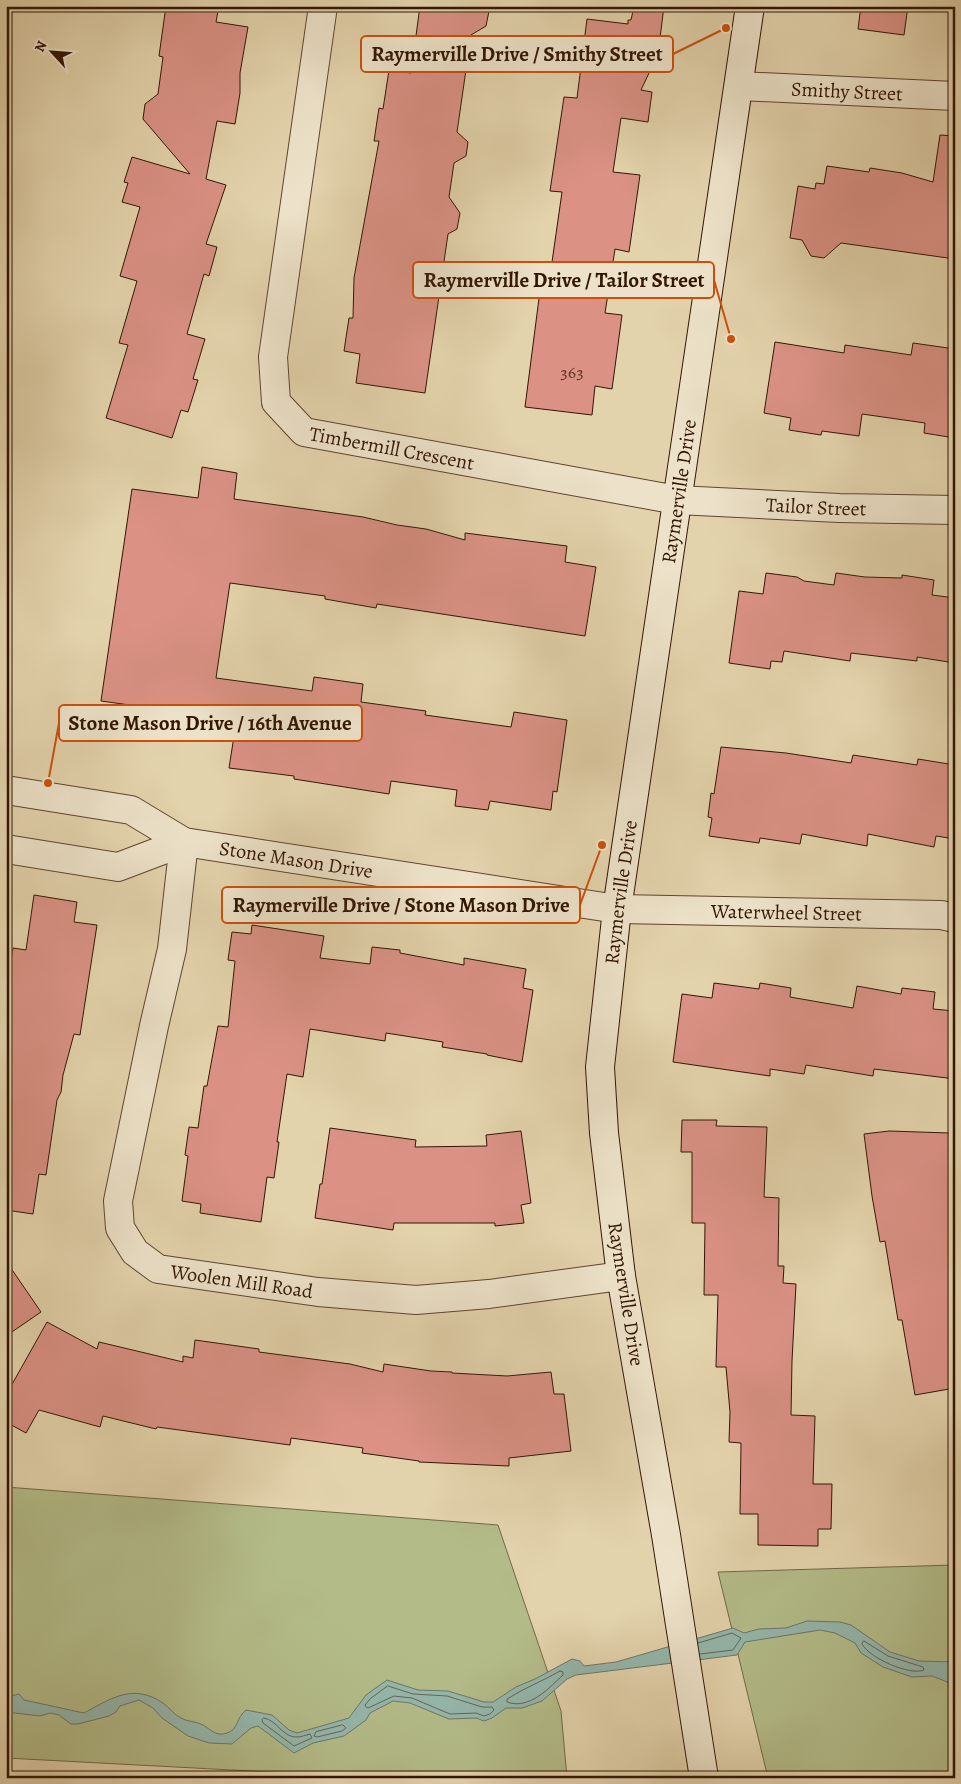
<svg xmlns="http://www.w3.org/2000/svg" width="961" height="1784" font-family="Alegreya,serif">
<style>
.green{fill:#b3bc89;stroke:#726946}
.water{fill:#95b7ac;stroke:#6d7768}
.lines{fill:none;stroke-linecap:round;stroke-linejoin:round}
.shore{stroke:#636658;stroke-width:1}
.building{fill:#db9285;stroke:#311603}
.street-casing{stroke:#5e452d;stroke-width:30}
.secondary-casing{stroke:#311603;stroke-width:30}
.street{stroke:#ede2c9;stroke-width:28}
.secondary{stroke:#ede2c9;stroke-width:28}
.labels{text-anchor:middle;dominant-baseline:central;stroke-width:4.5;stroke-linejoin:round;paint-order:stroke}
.number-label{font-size:18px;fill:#5c3524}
.street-label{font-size:20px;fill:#311603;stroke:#ede2c9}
.leader{fill:none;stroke:#cd4f0b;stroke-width:2}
.callout-dot{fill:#cd4f0b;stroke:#ede2c9;stroke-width:2}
.callout{fill:#ede2c9;stroke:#cd4f0b;stroke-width:2}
.callout-label{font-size:21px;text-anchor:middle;font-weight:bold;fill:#311603}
</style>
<rect width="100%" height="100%" fill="#e3d3ac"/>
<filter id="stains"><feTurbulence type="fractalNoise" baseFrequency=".004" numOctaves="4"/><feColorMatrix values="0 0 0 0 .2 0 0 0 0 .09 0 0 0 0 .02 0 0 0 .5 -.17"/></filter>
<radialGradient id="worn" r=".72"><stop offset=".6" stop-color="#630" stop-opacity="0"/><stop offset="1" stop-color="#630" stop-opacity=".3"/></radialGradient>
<!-- green -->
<g class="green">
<polygon points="6,1487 498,1525 561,1711 567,1778 382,1778 6,1758"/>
<polygon points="955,1565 955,1778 768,1778 718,1572"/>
</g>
<!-- water -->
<path class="water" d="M 807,1621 L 840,1622 L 851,1625 L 890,1652 L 919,1661 L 955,1662 L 955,1685 L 932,1676 L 912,1677 L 883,1667 L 861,1653 L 855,1643 L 835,1633 L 820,1630 L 745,1642 L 737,1655 L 576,1675 L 567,1679 L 542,1701 L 522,1708 L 506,1708 L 492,1718 L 484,1721 L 476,1718 L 449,1719 L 410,1703 L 393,1701 L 370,1713 L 366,1720 L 344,1736 L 313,1743 L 294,1753 L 258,1726 L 251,1728 L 232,1744 L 209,1743 L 188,1736 L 162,1718 L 153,1708 L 139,1700 L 120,1706 L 116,1712 L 109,1716 L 78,1724 L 71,1724 L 59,1715 L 50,1713 L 40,1716 L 6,1712 L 6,1697 L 19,1694 L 24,1700 L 84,1713 C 112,1698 133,1683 163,1703 C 169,1707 174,1715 181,1718 C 187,1722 196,1721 203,1725 C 211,1730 217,1737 227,1733 C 238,1730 236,1718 246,1710 L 272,1715 L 289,1730 L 297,1733 L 349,1718 L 366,1695 L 387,1680 L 418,1690 L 448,1691 L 484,1702 L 493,1702 L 516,1687 L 535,1679 L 572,1659 L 580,1661 L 584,1666 L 616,1662 L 733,1628 L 744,1633 L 759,1629 L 786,1628 Z"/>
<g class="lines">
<!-- shore -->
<g class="shore">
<path d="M 864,1641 L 888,1656 L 923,1667 L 924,1670 C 910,1676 869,1658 862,1644 Z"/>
<polyline points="698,1643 732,1633 741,1638 733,1650 700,1654"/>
<path d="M 560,1671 L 563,1672 L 563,1675 C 548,1689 529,1710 507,1702 L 507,1699 C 524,1688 543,1681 560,1671 Z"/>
<polygon points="388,1686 413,1694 447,1696 482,1707 492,1707 494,1710 490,1714 484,1716 476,1713 450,1714 412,1698 394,1696 368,1708 366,1707 365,1705 370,1699"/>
<path d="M 264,1718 C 277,1720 283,1738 297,1737 C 301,1737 306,1735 310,1734 L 312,1738 L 294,1746 L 263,1723 L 262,1720 Z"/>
<polygon points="343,1725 346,1728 342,1731 317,1737 314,1736 316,1732"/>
</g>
</g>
<!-- building -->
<g class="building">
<polygon points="166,6 219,6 216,22 248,27 240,73 240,93 235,124 217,121 206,179 226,185 206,244 217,247 209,276 204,274 187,334 205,339 193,379 198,380 188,412 181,410 172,438 106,418 128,345 119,343 137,281 120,276 140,207 122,202 128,183 124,182 132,157 190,174 143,119 145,104 158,94 163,57 159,56"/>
<polygon points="420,6 490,6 486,26 471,35 457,132 468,142 466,156 454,163 449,197 460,213 457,229 448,234 425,393 356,383 360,354 344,351 349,318 353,318 354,278 379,141 374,141 379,108 383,109 389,70 411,73"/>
<polygon points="634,6 664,6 658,54 641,90 652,92 648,122 621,118 613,172 640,175 629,252 615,249 605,313 622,315 612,389 595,386 592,415 525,407 542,275 550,276 562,192 550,191 564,97 577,98 587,19 628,24 628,20 631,20"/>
<polygon points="861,6 908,6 904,35 858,29"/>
<polygon points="940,135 955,136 955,259 841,243 824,258 811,256 802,240 790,238 798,186 815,189 816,183 824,184 827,166 869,172 870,168 902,173 933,182"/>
<polygon points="775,342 844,353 845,345 911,355 913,343 955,349 955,438 924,433 925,423 862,414 859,436 822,431 821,435 789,430 791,418 764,413"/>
<polygon points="202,467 237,473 234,499 363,517 397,525 426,529 465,540 465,533 567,546 565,562 596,567 585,636 377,604 376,608 325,599 325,596 230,583 216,678 312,691 314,677 363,684 361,702 426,711 425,715 511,727 514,712 567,720 557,792 553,791 551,810 490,801 488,810 455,806 457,790 391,781 389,794 294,779 294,776 229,768 237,717 209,716 101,701 132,489 198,498"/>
<polygon points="766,573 797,577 804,581 834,585 836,573 865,577 902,578 902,575 934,580 932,595 955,598 955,663 917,657 917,661 851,653 850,661 784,651 782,662 771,661 770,669 729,663 739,591 763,594"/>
<polygon points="721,747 786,753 851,763 853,755 917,765 918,759 955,765 955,839 936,836 934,847 868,834 867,846 802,834 800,844 760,838 759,843 709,836 712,818 708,817 711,793 714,794"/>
<polygon points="34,895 77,902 74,922 97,925 80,1035 74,1034 63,1075 61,1092 57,1100 46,1175 39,1174 33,1214 6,1210 6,992 13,948 26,950"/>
<polygon points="252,925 324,936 320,958 370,964 372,947 400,950 400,953 464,965 464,958 526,969 523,988 533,990 522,1062 487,1055 487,1054 442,1047 443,1042 386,1033 385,1041 310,1029 303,1077 287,1074 277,1142 279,1142 274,1178 267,1177 261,1222 200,1213 201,1204 182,1201 188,1156 185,1155 189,1127 198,1128 204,1086 207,1086 218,1026 228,1027 235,961 228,960 232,932 251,934"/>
<polygon points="714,983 759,989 760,983 791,988 790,997 853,1008 857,986 901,994 902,988 935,992 933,1009 955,1011 955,1079 874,1069 873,1076 806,1065 804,1074 770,1069 770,1076 673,1062 682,994 712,998"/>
<polygon points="682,1120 717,1120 716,1126 767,1127 764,1197 779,1198 778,1266 784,1266 783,1283 796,1284 792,1361 791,1415 815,1416 813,1484 832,1484 831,1529 818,1529 818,1546 758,1545 758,1514 740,1514 741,1443 729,1442 730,1412 726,1367 716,1367 718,1295 704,1295 705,1223 692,1223 692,1152 681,1152"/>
<polygon points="330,1128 416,1140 415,1147 487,1146 486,1135 521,1131 531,1203 521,1205 524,1223 495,1226 495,1223 394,1223 393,1230 315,1218 320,1184 322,1184"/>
<polygon points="889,1131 949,1133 955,1174 955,1388 915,1395 902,1320 898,1320 885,1241 880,1242 872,1196 864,1134"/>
<polygon points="6,1261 41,1312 6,1336"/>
<polygon points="47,1322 97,1349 99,1342 183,1362 183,1356 193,1358 195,1340 259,1349 259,1352 350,1364 383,1372 384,1364 431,1371 452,1372 452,1373 507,1376 551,1372 554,1394 564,1394 571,1451 509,1458 509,1466 419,1462 419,1461 362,1453 363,1448 291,1438 290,1445 157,1427 156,1429 103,1416 100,1427 39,1410 26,1433 6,1422 6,1395"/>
</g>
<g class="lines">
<defs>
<g id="street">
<path id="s1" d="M 323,6 L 273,357 L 276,402 L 304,432 L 677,500 L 839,508 L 955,510"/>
<path id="s2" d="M 739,86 L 955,96"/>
<path id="s3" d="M 6,790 L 131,810 L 184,842 L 617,909 L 941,915 L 955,918"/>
<path id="s4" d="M 184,842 L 172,949 L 154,1026 L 118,1201 L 120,1228 L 135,1252 L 158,1269 L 318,1292 L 416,1300 L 489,1294 L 621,1276"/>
<polyline points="6,849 118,867 184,842"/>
</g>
<g id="secondary">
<path id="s5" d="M 704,1778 L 666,1535 L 621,1276 L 604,1133 L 600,1067 L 617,909 L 750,6"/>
</g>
</defs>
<!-- street casing -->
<use href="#street" class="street-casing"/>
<!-- secondary casing -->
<use href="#secondary" class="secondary-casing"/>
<!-- street -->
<use href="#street" class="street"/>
<!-- secondary -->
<use href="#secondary" class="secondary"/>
</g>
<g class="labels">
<!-- number labels -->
<g class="number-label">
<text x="572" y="372">363</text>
</g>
<!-- street labels -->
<g class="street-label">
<text stroke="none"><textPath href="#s2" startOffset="108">Smithy Street</textPath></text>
<text stroke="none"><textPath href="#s1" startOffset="530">Timbermill Crescent</textPath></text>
<text stroke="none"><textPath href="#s5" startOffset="1300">Raymerville Drive</textPath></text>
<text stroke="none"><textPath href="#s1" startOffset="959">Tailor Street</textPath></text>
<text stroke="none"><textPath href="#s3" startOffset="302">Stone Mason Drive</textPath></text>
<text stroke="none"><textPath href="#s5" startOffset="895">Raymerville Drive</textPath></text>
<text stroke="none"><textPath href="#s3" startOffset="796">Waterwheel Street</textPath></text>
<text stroke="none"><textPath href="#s4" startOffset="534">Woolen Mill Road</textPath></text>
<text transform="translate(626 1294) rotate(81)">Raymerville Drive</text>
</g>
</g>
<!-- callouts -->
<path class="leader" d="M726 28L673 54M731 339L714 280M48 783L59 723M602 845L580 905"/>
<g class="callout-dot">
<circle cx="726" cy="28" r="5"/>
<circle cx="731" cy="339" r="5"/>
<circle cx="48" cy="783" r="5"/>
<circle cx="602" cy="845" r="5"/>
</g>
<g class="callout">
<rect x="361" y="36" width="312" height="36" rx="5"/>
<rect x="413" y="262" width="301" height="36" rx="5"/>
<rect x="59" y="705" width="303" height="36" rx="5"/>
<rect x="222" y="887" width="358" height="36" rx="5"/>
</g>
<g class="callout-label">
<text x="517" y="61">Raymerville Drive / Smithy Street</text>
<text x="564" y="287">Raymerville Drive / Tailor Street</text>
<text x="210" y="730">Stone Mason Drive / 16th Avenue</text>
<text x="401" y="912">Raymerville Drive / Stone Mason Drive</text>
</g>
<!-- margin -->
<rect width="961" height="1784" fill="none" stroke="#e3d3ac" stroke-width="25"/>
<rect x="8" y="8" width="946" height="1769" fill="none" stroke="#311603" stroke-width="2.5"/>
<rect x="12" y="12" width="936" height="1759" fill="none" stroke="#311603"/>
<!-- north arrow -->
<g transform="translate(52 52) rotate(296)" stroke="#ede2c9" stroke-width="4" paint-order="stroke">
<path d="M0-4L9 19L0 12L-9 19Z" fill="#311603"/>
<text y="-8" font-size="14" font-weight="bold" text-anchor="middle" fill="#311603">N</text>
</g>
<rect width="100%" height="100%" filter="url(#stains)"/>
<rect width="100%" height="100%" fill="url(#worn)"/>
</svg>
